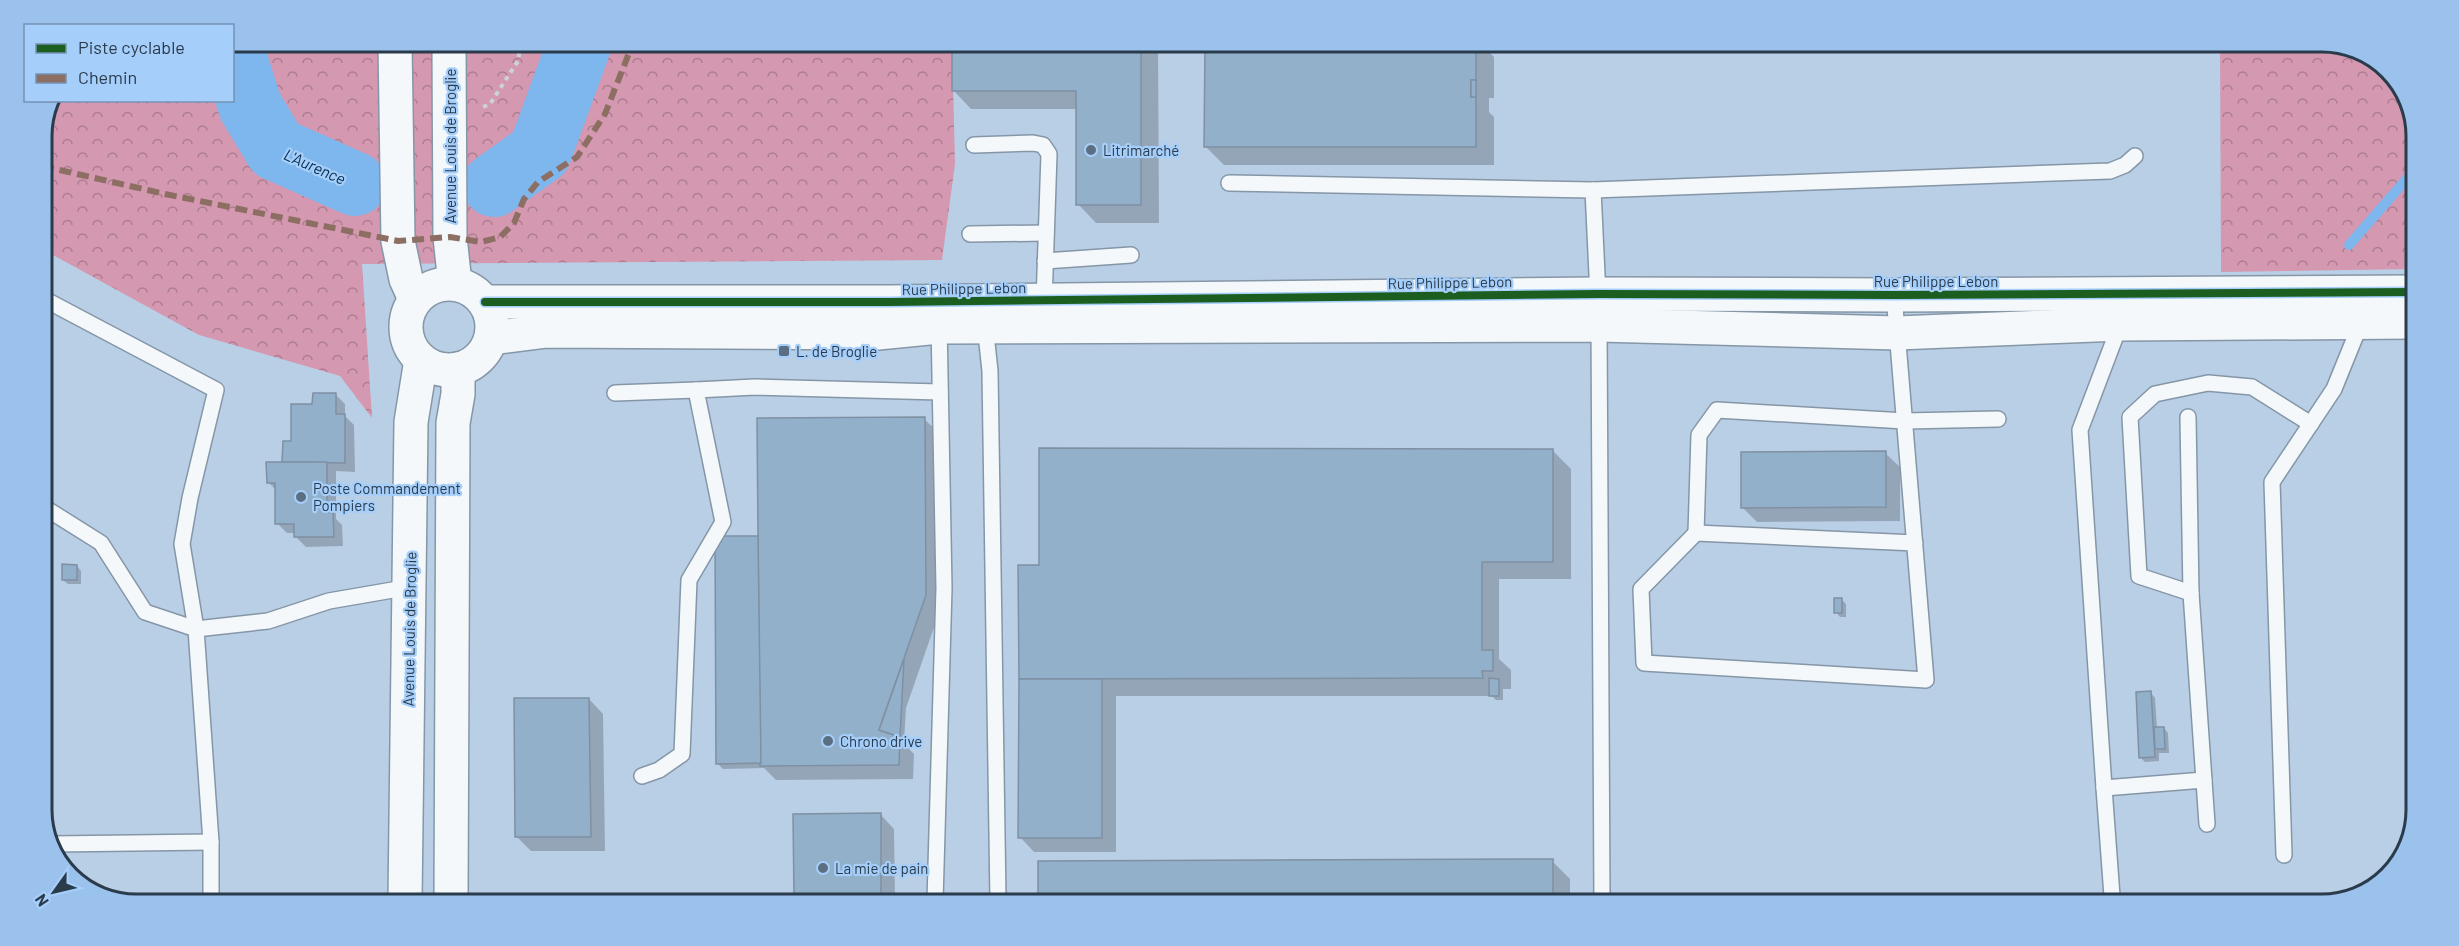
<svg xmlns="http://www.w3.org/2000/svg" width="2459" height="946" font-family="Barlow,sans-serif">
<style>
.forest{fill:url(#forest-crowns)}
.shadow{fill:#0003}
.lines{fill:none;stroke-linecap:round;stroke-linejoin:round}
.stream{stroke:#7eb6ee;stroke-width:10}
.river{stroke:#7eb6ee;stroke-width:64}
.building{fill:#93b0cb;stroke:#7f90a2;stroke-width:1.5}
.service-casing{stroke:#8596a7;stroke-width:18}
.tertiary-casing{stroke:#8596a7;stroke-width:36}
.secondary-casing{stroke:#8596a7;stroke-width:36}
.path{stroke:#cbd2d9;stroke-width:4;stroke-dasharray:4.5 4.5;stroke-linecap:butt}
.service{stroke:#f4f8fb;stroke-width:15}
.tertiary{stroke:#f4f8fb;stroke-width:33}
.secondary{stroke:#f4f8fb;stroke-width:33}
.quiet{stroke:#8d6e63;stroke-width:6;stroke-dasharray:12 6;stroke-linecap:butt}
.cycleway-casing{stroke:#a5cefa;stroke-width:11}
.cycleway{stroke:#1b5e20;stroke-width:8}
.poi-dot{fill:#5c6f82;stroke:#a5cefa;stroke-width:2}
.labels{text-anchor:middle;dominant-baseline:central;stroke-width:4.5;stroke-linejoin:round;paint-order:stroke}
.street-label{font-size:15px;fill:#2a3b4c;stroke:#a5cefa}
.poi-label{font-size:15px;fill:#2a3b4c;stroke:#a5cefa;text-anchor:start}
.water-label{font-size:16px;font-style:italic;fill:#052c4e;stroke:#a5cefa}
.rim{fill:none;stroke:#2a3b4c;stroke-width:3}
</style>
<defs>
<pattern id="forest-crowns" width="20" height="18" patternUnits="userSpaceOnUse" patternTransform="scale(1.5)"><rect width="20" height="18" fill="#d498b0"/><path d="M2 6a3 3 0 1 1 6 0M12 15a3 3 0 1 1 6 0" fill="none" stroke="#ac7d91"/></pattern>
</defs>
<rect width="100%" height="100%" fill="#b9cfe6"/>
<!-- forest -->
<g class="forest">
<polygon points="233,42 952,44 955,164 942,260 362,264 372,418 340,376 199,335 42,249 42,131 56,101 232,100"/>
<polygon points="2220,47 2353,47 2398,79 2417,130 2416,269 2221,272"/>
</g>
<!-- shadow -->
<g class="shadow">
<polygon points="953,44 1158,44 1159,223 1096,223 1078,204 1078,109 971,109 953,90"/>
<polygon points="1206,44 1482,45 1494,57 1494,98 1489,98 1489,112 1494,117 1494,165 1224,165 1206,147"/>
<polygon points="335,394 345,404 345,416 354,425 355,472 336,471 336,519 342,525 343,546 306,547 296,537 295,533 287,533 277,523 277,491 268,482 284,464 292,442 314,406"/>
<polygon points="924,419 939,433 940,610 906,708 904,741 900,740 914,754 913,779 776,780 764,768 723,769 718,764 716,538 760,538"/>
<polygon points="1552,450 1571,469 1571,579 1499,579 1499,659 1511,670 1511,689 1503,689 1503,700 1496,700 1492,696 1116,696 1116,852 1034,852 1020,837 1020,679 1040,566"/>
<polygon points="1885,453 1900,467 1900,521 1757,522 1743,508"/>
<polygon points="77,566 81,571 81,584 68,584 63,580"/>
<polygon points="1842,600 1846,604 1846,617 1840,617 1836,612"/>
<polygon points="2151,693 2155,698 2157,728 2164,728 2168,733 2169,753 2159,753 2159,761 2145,762 2140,757"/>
<polygon points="589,699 603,714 605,851 531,851 517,837"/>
<polygon points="880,814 894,829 895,901 795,900 795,815"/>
<polygon points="1552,861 1570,879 1570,902 1040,901 1040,862"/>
</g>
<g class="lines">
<!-- stream -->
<polyline class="stream" points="2349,245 2417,167"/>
<!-- river -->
<g class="river">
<polyline points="232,49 250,106 276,149 355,184"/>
<polyline points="494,185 540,152 578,48 578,43"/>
</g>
</g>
<!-- building -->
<g class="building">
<polygon points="952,44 1141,44 1141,205 1076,205 1076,91 952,91"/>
<polygon points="1205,44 1476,45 1476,80 1471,80 1471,97 1476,97 1476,147 1204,147"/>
<rect x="1471" y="80" width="5" height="17"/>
<polygon points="313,393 336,393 336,414 345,414 345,463 282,462 283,441 291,441 291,404 312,404"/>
<polygon points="925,417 926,595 879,730 900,737 899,765 760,766 757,418"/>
<polygon points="1039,448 1553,449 1553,562 1482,562 1482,650 1493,650 1493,671 1482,671 1483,678 1019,679 1018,565 1039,565"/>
<polygon points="1886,451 1886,507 1741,508 1741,452"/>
<polygon points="266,462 327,462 327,512 333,513 334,537 294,537 294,524 275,524 275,483 267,483"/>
<polygon points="715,536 758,536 761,763 716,764"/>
<polygon points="62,564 77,565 77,580 62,580"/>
<rect x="1834" y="598" width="8" height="15"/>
<polygon points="904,659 900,737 879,730"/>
<polygon points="1489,678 1499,679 1499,696 1489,696"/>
<polygon points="1019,679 1102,679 1102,838 1018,838"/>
<polygon points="2151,691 2155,757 2139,758 2136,692"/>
<polygon points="514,698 589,698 591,837 515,837"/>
<polygon points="2154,727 2164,727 2165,749 2155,749"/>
<polygon points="881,813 881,901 794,900 793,814"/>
<polygon points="1553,859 1553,902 1038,901 1038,861"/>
</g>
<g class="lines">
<defs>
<g id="service">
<polyline points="974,145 1033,143 1043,145 1049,154 1044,303"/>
<polyline points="1229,183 1593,190 1598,296"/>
<polyline points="1593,190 2110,171 2125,165 2135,156"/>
<polyline points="970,234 1046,233"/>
<polyline points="1045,261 1131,255"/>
<path d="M 1894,295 C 1904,424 1916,552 1926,680 L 1644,663 L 1641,589 L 1696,533 L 1915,543"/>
<polyline points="42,298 216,390 190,498 182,544 196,629 211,842 211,899"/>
<polyline points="2121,322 2080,430 2104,788 2204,780"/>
<polyline points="1599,323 1602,902"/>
<polyline points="985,325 990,371 998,901"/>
<polyline points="615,393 696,390"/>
<polyline points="2188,417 2191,593 2207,824"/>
<polyline points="42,506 101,543 145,612 196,629 268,621 329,601 410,587"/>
<polyline points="1696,533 1699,435 1717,410 1905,421 1998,419"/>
<polyline points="2191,593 2139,576 2130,417 2155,394 2208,383 2252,387 2311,424"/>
<polyline points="642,776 659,770 682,754 689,580 723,522 696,390 755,387 940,392"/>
<polyline points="2104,788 2112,896"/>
<polyline points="53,844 211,842"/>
<polyline points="2284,855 2272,482 2334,389 2362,320"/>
<polyline points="935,901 944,588 939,323"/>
</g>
<g id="tertiary">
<polyline points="485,302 889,302 1598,294 1894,295 2416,292"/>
<polyline points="491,338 547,331 878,333 939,327 1599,325 1897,333 2121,324 2415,322"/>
</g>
<g id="secondary">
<polyline points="395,43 398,241 406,279 415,299"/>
<polyline points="449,43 450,237 455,284"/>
<circle cx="449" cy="327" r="43"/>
<polyline points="405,900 411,422 421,360"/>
<polyline points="451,900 453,423 458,394 458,369"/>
</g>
</defs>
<!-- service casing -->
<use href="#service" class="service-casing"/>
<!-- tertiary casing -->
<use href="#tertiary" class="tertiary-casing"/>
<!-- secondary casing -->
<use href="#secondary" class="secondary-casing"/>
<!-- path -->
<polyline class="path" points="483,107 490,104 518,61 521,43"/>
<!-- service -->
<use href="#service" class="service"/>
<!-- tertiary -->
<use href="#tertiary" class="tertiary"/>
<!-- secondary -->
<use href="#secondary" class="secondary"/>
<!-- quiet -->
<polyline class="quiet" points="42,166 165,194 398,241 450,237 481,242 500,237 514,223 524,199 538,182 577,157 605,114 633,43"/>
<defs>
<polyline id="cycleway" points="485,302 889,302 1598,294 1894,295 2416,292"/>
</defs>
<!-- cycleway casing -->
<use href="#cycleway" class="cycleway-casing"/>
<!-- cycleway -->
<use href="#cycleway" class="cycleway"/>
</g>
<!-- markers -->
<g class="poi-dot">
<circle cx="1091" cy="150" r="6"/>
<rect x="778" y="345" width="12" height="12" rx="3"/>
<circle cx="301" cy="497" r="6"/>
<circle cx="828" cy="741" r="6"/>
<circle cx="823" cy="868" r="6"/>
</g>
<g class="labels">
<!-- street labels -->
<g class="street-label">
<text transform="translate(450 146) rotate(-90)">Avenue Louis de Broglie</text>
<text x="1936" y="281">Rue Philippe Lebon</text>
<text transform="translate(1450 282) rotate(-1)">Rue Philippe Lebon</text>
<text transform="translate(964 288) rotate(-1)">Rue Philippe Lebon</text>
<text transform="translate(409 629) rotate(-89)">Avenue Louis de Broglie</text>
</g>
<!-- poi labels -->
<g class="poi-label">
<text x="1103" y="150">Litrimarché</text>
<text x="796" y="351">L. de Broglie</text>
<text x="313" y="488">Poste Commandement<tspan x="313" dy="17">Pompiers</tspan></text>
<text x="840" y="741">Chrono drive</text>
<text x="835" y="868">La mie de pain</text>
</g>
<!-- water labels -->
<g class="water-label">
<text transform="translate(315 166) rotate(24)">L'Aurence</text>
</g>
</g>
<!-- crop -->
<path d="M0 0H2459V946H0ZM136 52H2322A84 84 0 0 1 2406 136V810A84 84 0 0 1 2322 894H136A84 84 0 0 1 52 810V136A84 84 0 0 1 136 52Z" fill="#9bc2ec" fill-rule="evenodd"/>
<path class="rim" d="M136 52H2322A84 84 0 0 1 2406 136V810A84 84 0 0 1 2322 894H136A84 84 0 0 1 52 810V136A84 84 0 0 1 136 52Z"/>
<!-- legend -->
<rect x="24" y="24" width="210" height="78" fill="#a5cefa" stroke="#7493b4" stroke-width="1.5"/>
<rect x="36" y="44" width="30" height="9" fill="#1b5e20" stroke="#7493b4" stroke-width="1.5"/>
<text x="78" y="54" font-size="18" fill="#2a3b4c">Piste cyclable</text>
<rect x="36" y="74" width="30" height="9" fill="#8d6e63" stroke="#7493b4" stroke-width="1.5"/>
<text x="78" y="84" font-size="18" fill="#2a3b4c">Chemin</text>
<!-- north arrow -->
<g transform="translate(54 892) rotate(236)" stroke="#a5cefa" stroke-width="4.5" paint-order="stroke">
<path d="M0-4.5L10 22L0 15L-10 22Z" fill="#2a3b4c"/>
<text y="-9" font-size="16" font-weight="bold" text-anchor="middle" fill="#2a3b4c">N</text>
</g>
</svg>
